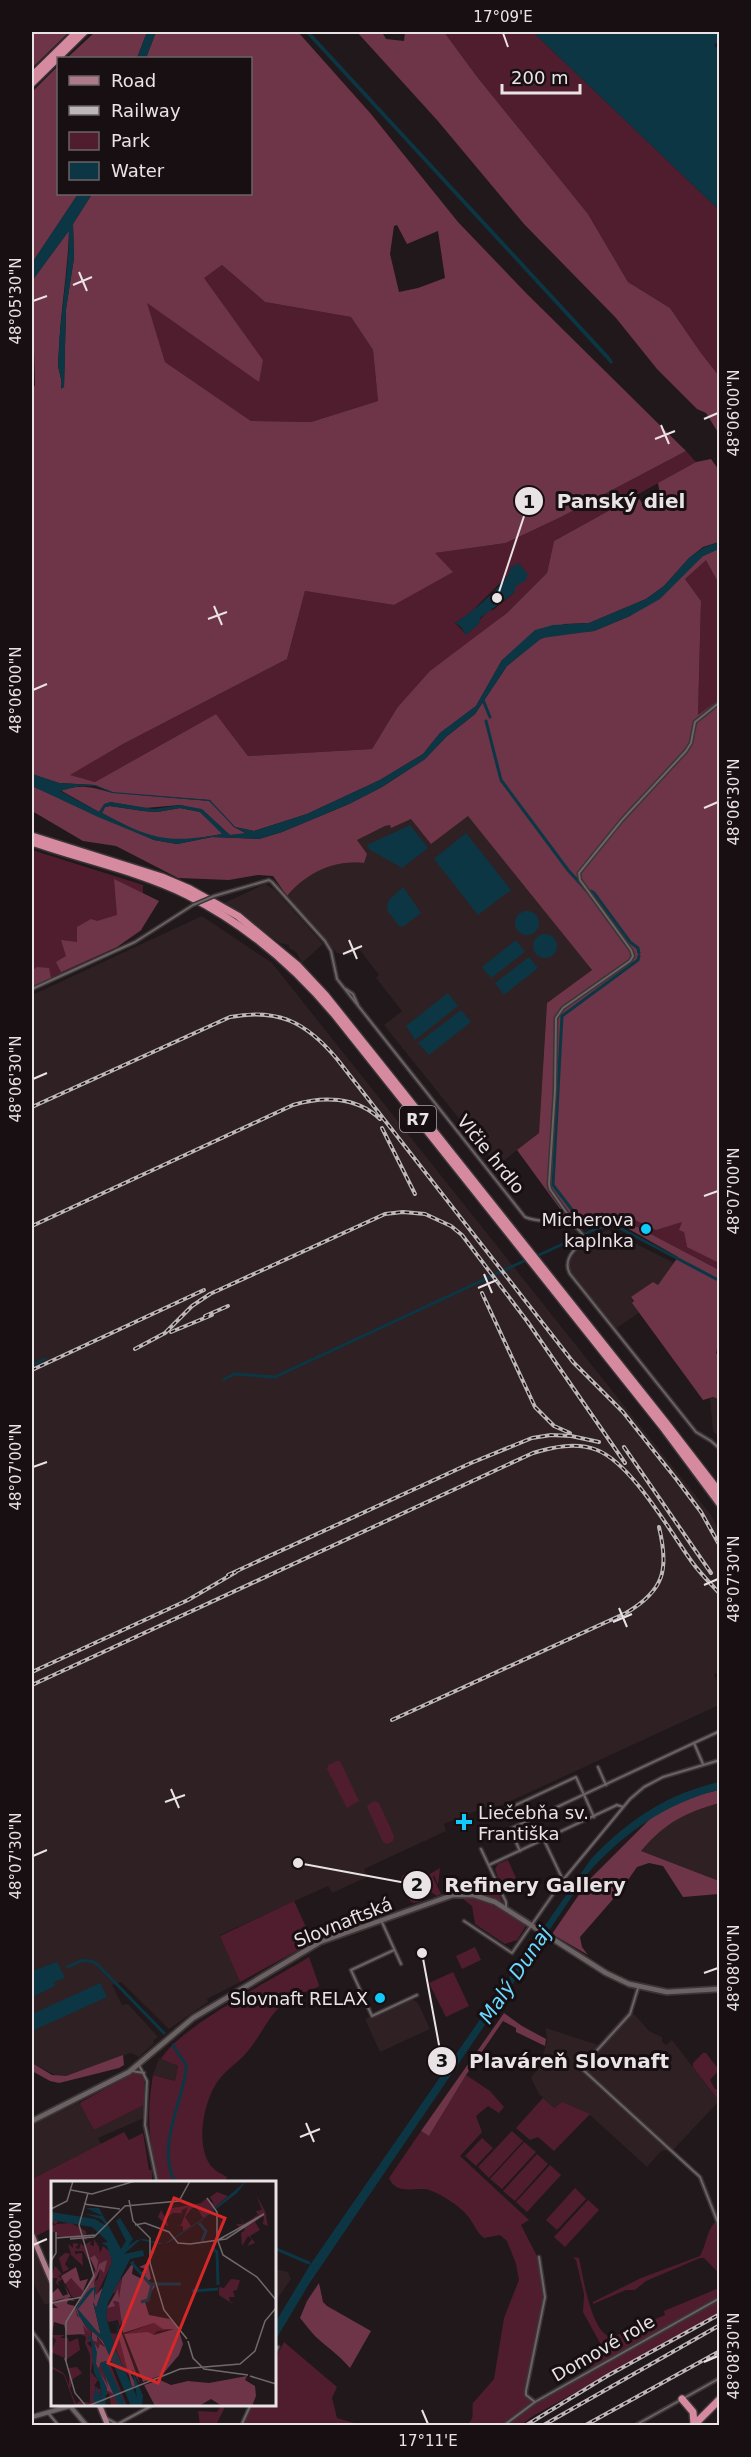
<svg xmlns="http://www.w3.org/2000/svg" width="751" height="2457" font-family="'DejaVu Sans',sans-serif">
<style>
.built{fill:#2e2023}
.green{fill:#501d2f;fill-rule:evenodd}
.forest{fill:#6e3548;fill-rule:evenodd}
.water{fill:#0c3644;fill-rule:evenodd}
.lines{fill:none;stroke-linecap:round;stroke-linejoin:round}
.canal{stroke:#0c3644;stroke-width:3}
.minor-casing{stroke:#3b3537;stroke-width:5}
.tertiary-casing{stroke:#3b3537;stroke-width:7}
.secondary-casing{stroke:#3b3537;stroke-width:8}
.primary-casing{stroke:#3b3537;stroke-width:8}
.motorway-casing{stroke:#3b3537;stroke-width:10}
.minor{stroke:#6c6264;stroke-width:2}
.tertiary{stroke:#6c6264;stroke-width:4}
.secondary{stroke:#6c6264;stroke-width:4.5}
.primary{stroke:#ac7a88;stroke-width:5}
.motorway{stroke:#d68aa0;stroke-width:7}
.rail-casing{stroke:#bdb7b9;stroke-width:4}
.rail{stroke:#170f11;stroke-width:1.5;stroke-dasharray:4.5;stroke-linecap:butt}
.minor-bridge-casing{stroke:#3b3537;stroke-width:5;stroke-linecap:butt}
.minor-bridge{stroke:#6c6264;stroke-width:2}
.ticks{fill:none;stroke:#e9e3e5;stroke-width:2}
.poi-dot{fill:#10cafa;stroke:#170f11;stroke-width:2}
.labels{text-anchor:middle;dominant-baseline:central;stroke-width:6;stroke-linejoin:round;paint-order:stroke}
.shield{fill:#170f11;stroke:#aaa3a5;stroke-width:1.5}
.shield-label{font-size:16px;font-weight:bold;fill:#e9e3e5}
.street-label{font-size:18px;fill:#e9e3e5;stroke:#170f11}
.poi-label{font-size:18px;fill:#e9e3e5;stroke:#170f11;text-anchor:end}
.water-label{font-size:20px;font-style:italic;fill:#6ad9ff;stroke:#170f11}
.inset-river{fill:none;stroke:#0c3644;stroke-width:3}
.inset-road{fill:none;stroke:#70696b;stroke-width:1.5}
.view{fill:#d62828;fill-opacity:0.15;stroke:#d62828;stroke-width:3}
.inset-edge{fill:none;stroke:#e9e3e5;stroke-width:3}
.leader{fill:none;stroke:#e9e3e5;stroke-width:2}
.callout-dot{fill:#e9e3e5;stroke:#170f11;stroke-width:2}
.mark-label{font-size:18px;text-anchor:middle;font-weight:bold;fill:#111}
.callout-label{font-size:20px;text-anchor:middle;font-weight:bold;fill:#e9e3e5;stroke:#170f11;stroke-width:6;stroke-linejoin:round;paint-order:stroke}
.neatline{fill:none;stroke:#e9e3e5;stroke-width:2}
.ticks-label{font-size:15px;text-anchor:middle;fill:#e9e3e5}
</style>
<rect width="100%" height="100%" fill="#20181a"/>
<!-- built -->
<g class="built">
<polygon points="468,815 592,970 547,1003 539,1133 497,1166 384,1025 402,1011 376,978 379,975 359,949 351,955 337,953 287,896 304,878 322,868 337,863 364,863 356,840 385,826 390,825 392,827 411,819"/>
<polygon points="265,884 275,890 323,944 302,963 296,952 289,948 289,945 280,943 224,903"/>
<polygon points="202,916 272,963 711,1515 720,1533 720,1672 714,1674 719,1687 719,1705 489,1811 487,1807 483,1808 444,1824 446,1831 364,1869 367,1877 332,1893 328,1886 220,1935 240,1982 207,1999 208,2002 169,2029 121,1982 112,1985 122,2005 128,2004 158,2037 153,2041 154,2043 138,2058 138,2056 130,2053 102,2064 66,2076 57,2076 32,2063 32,995"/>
<polygon points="608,1230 674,1263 658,1285 631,1298 640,1312 615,1329 571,1273 569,1266 571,1256 586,1239"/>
<polygon points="713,1397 719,1399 719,1438 713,1431 710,1398"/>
<polygon points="719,1803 719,1881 640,1851 655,1834 676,1818 692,1810"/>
<polygon points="412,1999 418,2003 430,2029 380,2052 365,2019"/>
<polygon points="627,2012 635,2015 649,2031 662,2037 662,2042 666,2045 672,2040 719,2101 674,2149 661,2151 647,2167 590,2115 562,2102 554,2108 539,2094 531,2078 540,2065 547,2042 546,2028 598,2045"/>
<polygon points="159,2058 178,2066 175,2081 153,2075"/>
<polygon points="79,2102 94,2130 144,2105 144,2118 98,2138 101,2144 32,2179 32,2125"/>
<polygon points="32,2242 52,2291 52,2302 45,2305 32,2281"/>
<polygon points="275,2269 288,2272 291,2279 275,2302"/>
</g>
<!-- green -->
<g class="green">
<polygon points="444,32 533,32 719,210 719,376 701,353 670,308 628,282 588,214 478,78"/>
<polygon points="222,265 265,302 351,317 373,350 378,401 311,422 251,421 165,362 146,302 258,381 263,360 203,278"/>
<path d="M 686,451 L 696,462 L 554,541 L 547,573 L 507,613 L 397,708 L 372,749 L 248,756 L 216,714 L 95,782 L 69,775 L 123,744 L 287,659 L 305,591 L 394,605 L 452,571 L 434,553 L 506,543 L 561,517 ZM 511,572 L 515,592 L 493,610 L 490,609 L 466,634 L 455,623 L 470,613 Z"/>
<polygon points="706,559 719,584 719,700 698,716 701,601 685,579"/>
<polygon points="32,850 143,885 142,930 117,947 32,987"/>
<polygon points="631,1217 682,1222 687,1246 719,1263 719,1270 628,1222"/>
<polygon points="337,1761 340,1761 359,1801 347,1808 327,1769 328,1765"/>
<polygon points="375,1801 379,1803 394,1836 393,1841 387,1844 383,1842 367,1807 369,1804"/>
<polygon points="508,1860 516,1878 501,1886 495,1869 498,1864"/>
<polygon points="440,1868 438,1885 434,1875 433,1877 441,1894 437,1896 429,1891 425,1877"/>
<polygon points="414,1870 419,1879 411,1890 406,1887 412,1892 410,1896 413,1892 424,1891 425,1895 421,1901 414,1903 410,1901 401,1881 402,1876"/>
<polygon points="474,1877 498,1891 502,1902 486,1895 466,1891 464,1888"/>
<path d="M 463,1896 C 489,1899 506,1911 527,1924 L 517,1940 L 505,1944 L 475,1924 L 472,1906 L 463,1899 Z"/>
<polygon points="294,1901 313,1942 240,1982 220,1936"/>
<polygon points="475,1947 481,1960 462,1969 456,1956"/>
<path d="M 309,1957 L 319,1985 L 318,1987 C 308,1991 297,1995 288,2000 C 270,2012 262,2034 248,2051 C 241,2060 230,2067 222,2076 C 205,2094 195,2141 209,2163 C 213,2170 220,2173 227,2177 L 225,2182 L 159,2182 C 149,2140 146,2119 153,2075 L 175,2081 L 178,2066 L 161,2059 C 179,2027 275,1978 309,1957 Z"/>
<polygon points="453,1972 469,2006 446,2017 429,1983"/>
<polygon points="703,2053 706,2053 719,2070 710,2080 715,2089 719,2090 719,2101 693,2067 693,2063"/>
<polygon points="132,2074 140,2074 144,2078 144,2105 94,2130 80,2104 81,2102"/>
<path d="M 466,2075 L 490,2091 L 504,2107 L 499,2113 L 488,2106 L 476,2116 L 482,2132 L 460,2156 L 529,2220 L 521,2225 L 540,2262 L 543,2297 L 524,2395 L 534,2404 L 719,2299 L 719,2313 L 533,2416 L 521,2425 L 467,2425 C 476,2417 471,2412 473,2403 L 494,2379 L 504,2318 L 519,2280 L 516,2264 L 507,2241 L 500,2235 L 484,2238 C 476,2232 474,2223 467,2215 C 458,2205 444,2196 432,2191 C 418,2185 397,2197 389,2178 L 421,2131 L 429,2136 Z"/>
<polygon points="543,2098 554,2108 562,2102 590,2114 554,2151 538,2137 530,2140 516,2128"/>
<polygon points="512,2131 523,2141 489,2178 478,2167"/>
<polygon points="124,2132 129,2140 143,2133 149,2170 152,2170 152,2182 52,2182 52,2228 36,2236 32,2228 32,2179"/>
<polygon points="482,2138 493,2148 476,2166 465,2156"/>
<polygon points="524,2142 536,2152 502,2189 490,2179"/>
<polygon points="537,2154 548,2164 515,2201 503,2191"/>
<polygon points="550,2165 561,2175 527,2212 516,2202"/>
<polygon points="575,2188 586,2199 557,2230 546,2220"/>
<polygon points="588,2200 599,2210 565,2247 554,2237"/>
<path d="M 714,2223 L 719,2223 L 719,2273 L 704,2258 L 700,2258 L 646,2281 L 635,2290 L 626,2290 L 593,2304 L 593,2302 L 641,2278 L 700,2256 C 706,2245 706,2234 714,2223 Z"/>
<path d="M 573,2257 L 579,2258 C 583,2276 592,2338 613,2337 L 665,2315 L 664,2311 L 719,2288 L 719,2296 L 584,2373 L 591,2367 L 585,2355 L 600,2343 L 583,2312 L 584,2294 L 576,2260 Z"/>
<polygon points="284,2342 337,2387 332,2398 337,2418 361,2425 243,2426 252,2405 274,2404 275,2359"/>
<polygon points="221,2405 226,2405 216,2425 200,2425 198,2411 217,2412"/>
</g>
<!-- forest -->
<g class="forest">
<polygon points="32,32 69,32 32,68"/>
<polygon points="95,32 147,32 137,58 67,58"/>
<path d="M 156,32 L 298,32 L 371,114 L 458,222 L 527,294 L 686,451 L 561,517 L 506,543 L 435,553 L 453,572 L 394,605 L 305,591 L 287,659 L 123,744 L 70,775 L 95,782 L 216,714 L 248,756 L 372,749 L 397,708 L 430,671 L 507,613 L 547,573 L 554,541 L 637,495 L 647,511 L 660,494 L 658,483 L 696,462 L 711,459 L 719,470 L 719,542 L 703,547 L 689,558 L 664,586 L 646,599 L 589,623 L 564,624 L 502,660 L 476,706 L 440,733 L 423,754 L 380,780 L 307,814 L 254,831 L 235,827 L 210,800 L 116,793 L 211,801 L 234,827 L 247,834 L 230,835 L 202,810 L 180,805 L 145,808 L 110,802 L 99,812 L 60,790 C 82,784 92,787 113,793 L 95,785 L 59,783 L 32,774 L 32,391 L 35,385 L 34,350 L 32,350 L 32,281 L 69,230 C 68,269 61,307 59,346 C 59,353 58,359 58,365 C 59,374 63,380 61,388 L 64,387 L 66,309 L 74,258 L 73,224 L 92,194 L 250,194 L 250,58 L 146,58 ZM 397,225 L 407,244 L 438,231 L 445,278 L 418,288 L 399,292 L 390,254 L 394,226 ZM 222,265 L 265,302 L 351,317 L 373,350 L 378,401 L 311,422 L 251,421 L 165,362 L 147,303 L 259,382 L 263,360 L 204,278 Z"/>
<polygon points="357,32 382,32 386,39 404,41 405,32 444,32 478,78 588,214 628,282 670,308 701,353 719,376 719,434 706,413 697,409 657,369 616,318 524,224 437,120"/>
<polygon points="58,66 58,194 78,194 32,263 32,92"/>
<path d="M 718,549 L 719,584 L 706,560 L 685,579 L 701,601 L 698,715 L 719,700 L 719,1263 L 687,1247 L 684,1232 L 679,1230 L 682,1222 L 656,1230 L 631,1218 L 628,1222 L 719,1270 L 720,1333 L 716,1354 L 719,1352 L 719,1399 L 713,1397 L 703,1400 L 632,1303 L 634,1301 L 631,1297 L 653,1282 L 658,1285 L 678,1257 L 613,1220 L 589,1225 L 545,1220 L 544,1214 L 563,1213 L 517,1150 L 539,1133 L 547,1003 L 592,970 L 468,816 L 431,844 L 411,819 L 391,828 L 390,825 L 385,826 L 357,840 L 367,854 L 364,863 C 332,860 308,872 287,896 L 273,876 L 258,875 L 229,880 L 178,878 L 116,846 L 83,841 L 32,811 L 32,786 L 154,840 L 177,844 L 212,837 L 259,839 L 282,832 L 349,804 L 382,787 L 425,759 L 446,737 L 475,714 L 507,666 L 536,641 L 550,635 L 594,631 L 630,616 L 703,556 Z"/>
<path d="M 110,806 L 143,811 L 157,812 L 180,808 L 200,812 L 223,834 C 209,836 195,839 181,840 C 153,842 125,825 102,813 L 105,807 Z"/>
<polygon points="114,879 159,901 141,930 117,947 61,972 56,962 66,956 61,940 77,942 77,927 91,919 97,921 117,915"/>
<polygon points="37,967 49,968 51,978 32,987 32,971"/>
<path d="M 719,1790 L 719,1803 C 684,1813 665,1823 641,1851 L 719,1881 L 719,1894 L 683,1897 L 663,1866 L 649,1863 L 637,1867 L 621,1890 L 580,1937 L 582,1947 L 588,1955 L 552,1934 L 589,1880 L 654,1815 L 697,1795 Z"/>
<polygon points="504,2013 522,2026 546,2039 545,2046 516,2032 516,2028 503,2021 466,2075 429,2136 421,2131"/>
<polygon points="123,2055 124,2065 119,2068 59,2083 50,2081 32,2071 32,2063 52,2075 66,2076"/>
<path d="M 319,2283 L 323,2302 L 327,2306 L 371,2331 L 350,2368 C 340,2356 327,2347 316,2337 C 311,2332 305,2324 300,2318 L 307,2301 Z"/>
</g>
<!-- water -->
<g class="water">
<polygon points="147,32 156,32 146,58 137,58"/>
<polygon points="305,32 310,32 609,356 613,362 611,364"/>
<polygon points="533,32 719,32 719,42 714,45 720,51 719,210"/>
<path d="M 78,194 L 92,194 L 73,224 L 74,258 L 66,309 L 64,387 L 61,389 C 63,381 60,375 58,366 C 58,360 59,354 59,348 C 61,308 69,270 69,231 L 32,281 L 32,263 Z"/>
<path d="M 719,542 L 719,549 L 703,556 L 660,599 L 630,616 L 594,631 L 542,638 L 507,666 L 475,714 L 446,737 L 425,759 L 382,787 L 349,804 L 282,832 L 259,839 L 212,837 L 177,844 L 154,840 L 98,817 L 32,786 L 32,774 L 59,783 L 95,785 L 113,792 L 210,800 L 235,827 L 254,831 L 307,814 L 380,780 L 423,754 L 440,733 L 476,706 L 502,660 L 535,630 L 553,625 L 589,623 L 646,599 L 664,586 L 689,558 L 703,548 ZM 80,786 L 95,786 L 112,793 L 209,801 L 234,827 L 246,833 L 230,835 L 202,809 L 180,805 L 154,809 L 110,802 L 104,804 L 99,812 L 60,791 ZM 110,806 L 143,811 L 157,812 L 180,808 L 200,812 L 222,834 C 168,844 150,839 102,813 L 105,807 Z"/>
<path d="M 518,563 L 528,574 L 526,580 L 515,587 L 515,592 L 480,618 L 479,624 L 466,635 L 461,627 L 455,623 C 467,616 511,581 510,568 Z"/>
<polygon points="410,825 428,848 402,868 370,850 367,845"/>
<polygon points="466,833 511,890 478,915 434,859"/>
<polygon points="403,887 421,913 404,926 399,926 387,910 388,901"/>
<circle cx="527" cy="923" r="12"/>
<circle cx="545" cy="946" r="12"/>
<polygon points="516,940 525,952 491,978 482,967"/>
<polygon points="529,957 538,968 504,995 495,983"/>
<polygon points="448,993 458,1006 415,1040 406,1026"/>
<polygon points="461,1010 471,1022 429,1055 418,1043"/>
<path d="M 719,1782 L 719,1790 C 666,1803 625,1832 588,1873 L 309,2284 L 275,2341 L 275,2323 L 310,2265 L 591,1859 C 628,1820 667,1794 719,1782 Z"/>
<polygon points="57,1962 65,1978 54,1982 55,1986 32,1997 32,1971"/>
<polygon points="100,1983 107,1997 32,2031 32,2014"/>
</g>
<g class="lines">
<!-- canal -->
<g class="canal">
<polyline points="483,700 490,717"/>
<polyline points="486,721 501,780 568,870 586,890"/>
<polyline points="591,891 594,893 630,942 638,948 639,953"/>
<polyline points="586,1222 576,1215 553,1185 562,1016 638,960 639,956"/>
<polyline points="539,1255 598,1228 614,1225 720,1281"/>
<polyline points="32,1365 45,1359"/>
<polyline points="224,1379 235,1374 275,1377 524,1261"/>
<path d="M 68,1967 C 78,1962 86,1957 97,1964 L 164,2033"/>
<path d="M 173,2045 L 186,2065 L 186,2072 C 180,2106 157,2149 175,2182"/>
<polyline points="274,2248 309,2263"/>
</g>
<defs>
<g id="minor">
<path d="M 214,896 L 269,880 L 272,882 L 325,941 L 331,951 L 337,979 L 525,1217 C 547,1227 572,1212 585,1239 C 575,1249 562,1259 570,1274 L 696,1432 L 711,1441 L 720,1449"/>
<polyline points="32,989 135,942 193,905"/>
<polyline points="346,989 353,994 358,1005"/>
<polyline points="575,1225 550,1189 549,1184 555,1090 556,1018 563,1008 630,961 633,956 631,950 580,880 579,873 622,820 686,751 691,743 695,722 720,702"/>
<polyline points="703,1764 694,1743 720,1731"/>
<polyline points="598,1767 606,1785"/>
<polyline points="505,1810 576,1777 594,1817"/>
<polyline points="544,1840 563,1880"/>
<polyline points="481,1849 506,1902 506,1908"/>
<polyline points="520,1851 510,1829 694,1743"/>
<polyline points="489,1865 617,1805 623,1807"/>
<polyline points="381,1920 401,1964"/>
<polyline points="464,1921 512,1953 563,1880 630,1799 644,1787 663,1777 720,1760"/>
<polyline points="394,1950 351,1970 372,2016 417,1995"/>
<polyline points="638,1988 630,2014 581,2068 700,2177 720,2228"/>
<polyline points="139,2065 147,2081 145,2125 157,2182"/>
<polyline points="132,2071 144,2073"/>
<polyline points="32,2331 41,2343 52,2364"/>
<polyline points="274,2355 278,2347"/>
<polyline points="535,2402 526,2395 526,2391 545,2297 539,2257"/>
<polyline points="49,2414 59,2426"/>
<polyline points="106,2418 117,2424"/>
<polyline points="114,2426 155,2404"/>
<polyline points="241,2426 251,2404"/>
<polyline points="503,2426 535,2402 720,2298"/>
<polyline points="634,2426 720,2378"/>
</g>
<polyline id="tertiary" points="32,2417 70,2406 87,2426"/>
<polyline id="secondary" points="32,2121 129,2072 193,2018 320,1942 453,1895 474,1895 495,1902 606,1973 629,1984 667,1992 720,1989"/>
<g id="primary">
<polyline points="32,2235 52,2282"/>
<polyline points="99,2404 108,2426"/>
</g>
<g id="motorway">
<polyline points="32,76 77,32"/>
<polyline points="32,83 84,32"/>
<polyline points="32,836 162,877 190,889 238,916 297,965 326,996 382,1066 666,1423 720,1493"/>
<path d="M 32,842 C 83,860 138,871 187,895 C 245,924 293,965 335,1015 L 662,1426 L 720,1504"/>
<polyline points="682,2399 693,2412 694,2424"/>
<polyline points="693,2426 720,2399"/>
</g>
</defs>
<!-- minor casing -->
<use href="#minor" class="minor-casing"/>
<!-- tertiary casing -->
<use href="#tertiary" class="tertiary-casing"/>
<!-- secondary casing -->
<use href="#secondary" class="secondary-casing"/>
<!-- primary casing -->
<use href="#primary" class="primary-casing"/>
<!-- motorway casing -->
<use href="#motorway" class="motorway-casing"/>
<!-- minor -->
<use href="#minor" class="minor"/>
<!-- tertiary -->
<use href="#tertiary" class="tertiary"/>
<!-- secondary -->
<use href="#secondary" class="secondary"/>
<!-- primary -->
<use href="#primary" class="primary"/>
<!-- motorway -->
<use href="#motorway" class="motorway"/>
<defs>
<g id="rail">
<path d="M 32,1107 L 230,1017 C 278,1008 306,1022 337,1059 L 573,1362 L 623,1412 L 677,1480 L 701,1512 L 720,1546"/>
<polyline points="382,1128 415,1194"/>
<path d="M 32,1226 L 293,1105 C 322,1096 356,1096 380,1119"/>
<polyline points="482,1293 535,1407 554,1426 570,1433"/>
<polyline points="205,1316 228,1306"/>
<polyline points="171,1332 212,1315"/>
<polyline points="135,1349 165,1333 192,1306 210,1294 385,1214 403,1212 425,1214 451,1226 462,1235 527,1321 625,1463"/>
<polyline points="32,1370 204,1290"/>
<polyline points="624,1447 711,1573"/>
<polyline points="228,1575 471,1463 532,1438 551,1435 571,1436 599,1442"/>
<polyline points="32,1672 188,1600 236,1572"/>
<path d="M 32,1685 L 533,1453 C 553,1447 576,1442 597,1450 C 632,1464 669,1530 692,1562 C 700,1573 710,1583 720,1594"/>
<path d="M 392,1720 L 626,1613 C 665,1590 669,1569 659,1527"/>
<polyline points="525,2426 607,2376 720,2314"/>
<polyline points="542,2426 720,2325"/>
<polyline points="584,2426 720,2351"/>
</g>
</defs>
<!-- rail casing -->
<use href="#rail" class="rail-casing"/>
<!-- rail -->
<use href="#rail" class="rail"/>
<defs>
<polyline id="minor-bridge" points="193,905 214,896"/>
</defs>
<!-- minor-bridge casing -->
<use href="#minor-bridge" class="minor-bridge-casing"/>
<!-- minor-bridge -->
<use href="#minor-bridge" class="minor-bridge"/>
</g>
<!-- ticks -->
<path class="ticks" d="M 503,33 L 508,47M 79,272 L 87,291M 73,285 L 92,277M 33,301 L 47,296M 704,419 L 718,413M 661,425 L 669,444M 655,439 L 675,431M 214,606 L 222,625M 208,619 L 227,612M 33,690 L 47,684M 704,808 L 718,802M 349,940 L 357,959M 343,954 L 362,946M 33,1079 L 47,1073M 704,1196 L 718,1191M 484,1274 L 492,1293M 478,1288 L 497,1280M 33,1467 L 47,1462M 704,1585 L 718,1579M 619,1608 L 627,1627M 613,1622 L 632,1614M 171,1789 L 179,1808M 165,1802 L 185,1795M 33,1856 L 47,1850M 704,1973 L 718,1968M 306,2123 L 314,2142M 300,2137 L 320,2129M 33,2245 L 47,2239M 704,2362 L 718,2356M 422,2410 L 428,2424"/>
<!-- markers -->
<g class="poi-dot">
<circle cx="646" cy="1229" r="6"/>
<path d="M461 1813h6v6h6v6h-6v6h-6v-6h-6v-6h6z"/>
<circle cx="380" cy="1998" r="6"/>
</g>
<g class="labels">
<!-- shield labels -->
<rect class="shield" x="400" y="1106" width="36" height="26" rx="4.5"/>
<g class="shield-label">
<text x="418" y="1119">R7</text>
</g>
<!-- street labels -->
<g class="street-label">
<text transform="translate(491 1154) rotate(51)">Vlčie hrdlo</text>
<text transform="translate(343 1922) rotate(-22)">Slovnaftská</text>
<text transform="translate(603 2348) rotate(-30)">Domové role</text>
</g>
<!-- poi labels -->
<g class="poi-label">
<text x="634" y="1219">Micherova<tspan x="634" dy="21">kaplnka</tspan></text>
<text x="478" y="1812" text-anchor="start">Liečebňa sv.<tspan x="478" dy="21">Františka</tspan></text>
<text x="368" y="1998">Slovnaft RELAX</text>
</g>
<!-- water labels -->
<g class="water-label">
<text transform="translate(515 1975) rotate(-56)">Malý Dunaj</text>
</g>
</g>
<!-- overview -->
<g transform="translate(51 2181)">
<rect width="225" height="225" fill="#20181a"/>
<path d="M 166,11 L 177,15 L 152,37 L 146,27 L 141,27 L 134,36 L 140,45 L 132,50 L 132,45 L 125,44 L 130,44 L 137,26 L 131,29 L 130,35 L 130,32 L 122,32 L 115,37 L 117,45 L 116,45 L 107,36 L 110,29 L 114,36 L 119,31 L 116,28 L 150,22 L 156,17 L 153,15 L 163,23 L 159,16 ZM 205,14 L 214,30 L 217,45 L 212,43 L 213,35 L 209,37 L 204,41 L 209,49 L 199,55 L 204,62 L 196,65 L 201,58 L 197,55 L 191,65 L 190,52 L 194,49 L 193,47 L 188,46 L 185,43 L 192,43 L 190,36 L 193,43 L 206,34 L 208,36 L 205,30 L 211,29 ZM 0,39 L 7,40 L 5,43 L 20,42 L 35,50 L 36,59 L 4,55 L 5,51 L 0,51 L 0,45 L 5,44 ZM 43,58 L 48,66 L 49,72 L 52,65 L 60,72 L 61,82 L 45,115 L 43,101 L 47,98 L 49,88 L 52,92 L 53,89 L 53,84 L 48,83 L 46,94 L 28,137 L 41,150 L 40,157 L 46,160 L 44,153 L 54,167 L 47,168 L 44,162 L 44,166 L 40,160 L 36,162 L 44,170 L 40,191 L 47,199 L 43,205 L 46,206 L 47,208 L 49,208 L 50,218 L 44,206 L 45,225 L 24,225 L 13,194 L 0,187 L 0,185 L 11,191 L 14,194 L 18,205 L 18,187 L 26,186 L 31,192 L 22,198 L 19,208 L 25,223 L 29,220 L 39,222 L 39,174 L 34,162 L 35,156 L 15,146 L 34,152 L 24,131 L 47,82 L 44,74 L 37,79 L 32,70 L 24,70 L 24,73 L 31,72 L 32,85 L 19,73 L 14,83 L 18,88 L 12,91 L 8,77 L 14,72 L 20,73 L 17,63 L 22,67 L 22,62 L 28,63 L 24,67 L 28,68 L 30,62 L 32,65 L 40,60 L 39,64 L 43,65 ZM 4,85 L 11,93 L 7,95 L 12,98 L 16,93 L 34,109 L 29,116 L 21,116 L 12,98 L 7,101 L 8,105 L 5,102 L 6,97 L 0,97 ZM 70,97 L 70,144 L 68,145 L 67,139 L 57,141 L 55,136 L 56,127 L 62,120 L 66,121 L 67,110 L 60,114 ZM 180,98 L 189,99 L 186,109 L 182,110 L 184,116 L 178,116 L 179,121 L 183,121 L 180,122 L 168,114 L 168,106 L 173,107 ZM 103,142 L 124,148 L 106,150 L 103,154 L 73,153 ZM 58,152 L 68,153 L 79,195 L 75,192 ZM 0,154 L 14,154 L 9,157 L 17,157 L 18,161 L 27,157 L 29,169 L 16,178 L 0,171 L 5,159 ZM 56,169 L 59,182 L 76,225 L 60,225 L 58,212 L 54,215 L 56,207 L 45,183 L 46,172 Z" fill="#501d2f"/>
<path d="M 48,73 L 47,72 L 48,73 L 47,82 L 44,97 L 48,83 L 56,79 L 53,92 L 49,88 L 43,101 L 45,114 L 52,106 L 45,127 L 42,121 L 50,154 L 28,134 L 38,152 L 32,144 L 34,153 L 16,154 L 13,144 L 3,141 L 1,154 L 0,127 L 7,127 L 1,122 L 16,116 L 0,121 L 0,113 L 7,107 L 12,115 L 17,113 L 13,104 L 20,116 L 17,116 L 24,120 L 17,119 L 16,123 L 24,125 L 26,135 L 28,137 L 25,128 L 45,90 L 39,77 L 44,74 L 47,80 ZM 83,80 L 81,93 L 91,98 L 95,93 L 90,92 L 95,88 L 88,86 L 97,82 L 100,98 L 96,100 L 104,105 L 94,121 L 98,134 L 119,138 L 127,146 L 132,163 L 128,174 L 111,194 L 92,201 L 73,153 L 97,151 L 103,154 L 123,148 L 112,148 L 103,142 L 72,152 L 68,121 L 62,120 L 64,125 L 56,127 L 67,108 L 68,118 L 71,97 ZM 25,86 L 29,100 L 37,98 L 32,110 L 20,97 L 14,103 L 10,95 ZM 69,147 L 89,203 L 82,189 L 80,194 L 85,204 L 81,206 L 67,153 ZM 41,150 L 49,157 L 52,160 L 61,180 L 50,181 L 47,188 L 57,205 L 53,190 L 63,213 L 55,209 L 45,183 L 44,162 L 47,168 L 49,163 L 54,166 L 46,155 L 46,161 L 41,159 ZM 196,195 L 194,199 L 204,205 L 205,215 L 201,225 L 171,225 L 160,218 L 148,225 L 104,225 L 93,204 L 109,199 L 120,204 L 137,200 L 158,202 Z" fill="#6e3548"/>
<path d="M 195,0 L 186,12 L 151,39 L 118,61 L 113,63 L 109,63 L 89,59 L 73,73 L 92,69 L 93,75 L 79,78 L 57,122 L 55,136 L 63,163 L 67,146 L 57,136 L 68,146 L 63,166 L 86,216 L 81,188 L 92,215 L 91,225 L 80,225 L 52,160 L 35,145 L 28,135 L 26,128 L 27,124 L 36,111 L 40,107 L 45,106 L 45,109 L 43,120 L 43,108 L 27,128 L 50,155 L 42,121 L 45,127 L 61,80 L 56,65 L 50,62 L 57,61 L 41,46 L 0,39 L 0,31 L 44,38 L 57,46 L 50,38 L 34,33 L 52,35 L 35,27 L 48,27 L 70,68 L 75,60 L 65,40 L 69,37 L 82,58 L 77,65 L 86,59 L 93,58 L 113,63 L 151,38 ZM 40,154 L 46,171 L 45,183 L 56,207 L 54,225 L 45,225 L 42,218 L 45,206 L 50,218 L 49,202 L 43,192 L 40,159 L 36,157 ZM 55,180 L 75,225 L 68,225 L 51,188 L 49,182 Z" fill="#0c3644"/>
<path class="inset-river" d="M 148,42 L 155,50 L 151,60M 162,68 L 166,71 L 167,104M 80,81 L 99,103 L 104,103M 106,103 L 130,103M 141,110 L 167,108M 90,121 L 97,119 L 101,104"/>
<path class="inset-road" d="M 20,9 L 41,13 L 84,0M 156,17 L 166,31 L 166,57 L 172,74 L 206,96 L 225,119M 78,19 L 82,40 L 99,57 L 99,82 L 113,129 L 136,158M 33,23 L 69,28M 0,28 L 16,20 L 22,0M 84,44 L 94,42 L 118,51 L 127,62 L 139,63 L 175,58 L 213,33 L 167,59M 43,56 L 74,25 L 128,20 L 139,0M 5,57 L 45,54M 19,58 L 43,56M 0,80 L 5,72 L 5,51M 0,122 L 31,116M 137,160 L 142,177 L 153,188 L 197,194M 14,177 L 24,212 L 35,225M 15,180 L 15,141 L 43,95 L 28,44 L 37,12M 199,195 L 225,203M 37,225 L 129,188 L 189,183 L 204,170 L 214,140 L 225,127"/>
<path class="view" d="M 123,17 L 174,37 L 107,202 L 57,182 Z"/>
<rect width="225" height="225" class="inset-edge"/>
</g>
<!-- callouts -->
<path class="leader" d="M497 598L529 501M298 1863L417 1885M422 1953L442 2061"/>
<g class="callout-dot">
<circle cx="497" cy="598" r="6"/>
<circle cx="298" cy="1863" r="6"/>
<circle cx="422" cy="1953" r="6"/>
<circle cx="529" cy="501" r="15"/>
<circle cx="417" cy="1885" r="15"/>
<circle cx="442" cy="2061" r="15"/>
</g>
<g class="mark-label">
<text x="529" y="508">1</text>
<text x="417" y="1891">2</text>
<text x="442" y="2067">3</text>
</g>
<g class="callout-label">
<text x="621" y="508">Panský diel</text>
<text x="535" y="1892">Refinery Gallery</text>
<text x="569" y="2068">Plaváreň Slovnaft</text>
</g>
<!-- border -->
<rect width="751" height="2457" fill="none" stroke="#170f11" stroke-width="66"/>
<!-- legend -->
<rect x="57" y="57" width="195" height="138" fill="#170f11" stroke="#6b6466" stroke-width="1.5"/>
<rect x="69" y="76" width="30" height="9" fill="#ac7a88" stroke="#6b6466" stroke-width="1.5"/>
<text x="111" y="87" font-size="18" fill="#e9e3e5">Road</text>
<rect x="69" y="106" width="30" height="9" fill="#bdb7b9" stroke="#6b6466" stroke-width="1.5"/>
<text x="111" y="117" font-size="18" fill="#e9e3e5">Railway</text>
<rect x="69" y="132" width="30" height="18" fill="#501d2f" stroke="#6b6466" stroke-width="1.5"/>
<text x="111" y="147" font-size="18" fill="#e9e3e5">Park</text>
<rect x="69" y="162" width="30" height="18" fill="#0c3644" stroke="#6b6466" stroke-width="1.5"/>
<text x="111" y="177" font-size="18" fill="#e9e3e5">Water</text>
<!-- scale -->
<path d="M502 84v9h78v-9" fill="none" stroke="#e9e3e5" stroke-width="3"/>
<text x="511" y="84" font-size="18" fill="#e9e3e5" stroke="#170f11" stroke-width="4.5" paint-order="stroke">200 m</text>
<rect x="33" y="33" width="685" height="2391" class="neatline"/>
<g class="ticks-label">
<text x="503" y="22">17°09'E</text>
<text transform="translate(16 301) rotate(-90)" y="5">48°05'30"N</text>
<text transform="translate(734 413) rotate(-90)" y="5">48°06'00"N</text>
<text transform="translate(16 690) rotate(-90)" y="5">48°06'00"N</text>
<text transform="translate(734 802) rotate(-90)" y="5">48°06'30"N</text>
<text transform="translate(16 1079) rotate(-90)" y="5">48°06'30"N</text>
<text transform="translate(734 1191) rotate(-90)" y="5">48°07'00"N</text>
<text transform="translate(16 1467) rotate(-90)" y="5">48°07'00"N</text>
<text transform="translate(734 1579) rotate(-90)" y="5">48°07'30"N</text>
<text transform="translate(16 1856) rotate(-90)" y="5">48°07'30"N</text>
<text transform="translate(734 1968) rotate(-90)" y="5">48°08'00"N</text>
<text transform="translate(16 2245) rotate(-90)" y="5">48°08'00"N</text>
<text transform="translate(734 2356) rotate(-90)" y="5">48°08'30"N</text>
<text x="428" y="2446">17°11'E</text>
</g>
</svg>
